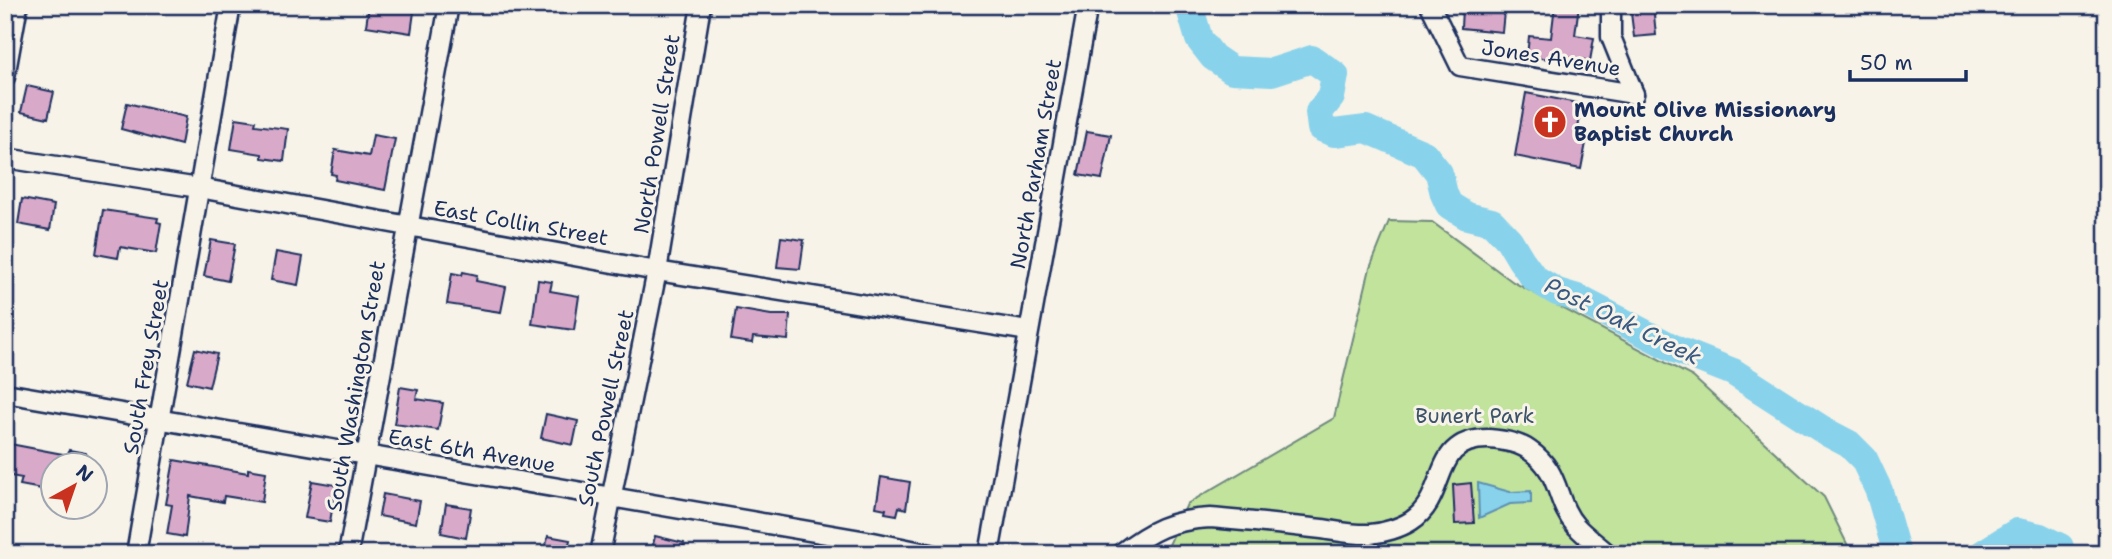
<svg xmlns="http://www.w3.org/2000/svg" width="2112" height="559" font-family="'Shantell Sans',sans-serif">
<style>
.green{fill:#c2e39c;stroke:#6e897d;stroke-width:2}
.water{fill:#89d2eb;stroke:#5d91b3;stroke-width:2}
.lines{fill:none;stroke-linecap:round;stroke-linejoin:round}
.river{stroke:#89d2eb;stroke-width:28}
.building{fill:#d9a9c9;stroke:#1b2f5e;stroke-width:2}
.minor-casing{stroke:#1b2f5e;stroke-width:23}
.minor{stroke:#f7f3e8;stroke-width:18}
.labels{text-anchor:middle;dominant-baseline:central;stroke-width:6;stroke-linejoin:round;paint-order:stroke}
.street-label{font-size:21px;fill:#1b2f5e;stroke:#f7f3e8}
.poi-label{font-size:21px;font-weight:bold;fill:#1b2f5e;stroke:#f7f3e8;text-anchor:start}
.park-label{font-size:21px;fill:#3c536a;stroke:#f7f3e8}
.water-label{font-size:23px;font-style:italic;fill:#365881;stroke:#f7f3e8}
</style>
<rect width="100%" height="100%" fill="#f7f3e8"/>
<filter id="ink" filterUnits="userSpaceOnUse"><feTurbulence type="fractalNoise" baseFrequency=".0143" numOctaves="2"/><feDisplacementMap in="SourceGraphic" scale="14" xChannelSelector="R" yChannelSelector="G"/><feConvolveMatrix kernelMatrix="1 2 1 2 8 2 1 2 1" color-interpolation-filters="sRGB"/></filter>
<g filter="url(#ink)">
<!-- green -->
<polygon class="green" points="1389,221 1432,222 1513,282 1693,377 1824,497 1852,554 1165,554 1187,504 1334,418 1370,268"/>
<!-- water -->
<polygon class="water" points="1478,483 1510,492 1531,491 1531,503 1510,504 1479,518"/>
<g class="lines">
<!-- river -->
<g class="river">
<polyline points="1189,5 1199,39 1213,57 1232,70 1272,72 1312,59 1335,75 1331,97 1319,112 1321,128 1334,133 1366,129 1424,154 1439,173 1444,194 1449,205 1467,216 1492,222 1509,240 1521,260 1534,278 1557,292 1577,298 1677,350 1733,372 1828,433 1849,444 1864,459 1879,491 1897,554"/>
<polyline points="1982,554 2017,532 2040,537 2060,547 2062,554"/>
</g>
</g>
<!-- building -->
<g class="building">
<polygon points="369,5 415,5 411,33 366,26"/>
<polygon points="1555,5 1579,5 1575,35 1594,38 1590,61 1554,54 1553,59 1527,57 1529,36 1551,38"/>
<polygon points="1630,5 1653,5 1656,35 1634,37"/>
<polygon points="1462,8 1504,12 1502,32 1461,28"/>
<polygon points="27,86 54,92 48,118 21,112"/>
<polygon points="1526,93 1582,104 1576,141 1586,143 1581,169 1515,156"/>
<polygon points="127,103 186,117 181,145 121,129"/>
<polygon points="236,118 256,121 255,125 288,129 284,161 262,158 262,154 231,149"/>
<polygon points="1087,131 1111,135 1102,179 1078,175"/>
<polygon points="373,135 395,139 385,190 335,180 336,175 331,174 335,150 369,156"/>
<polygon points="22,199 54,205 50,230 18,224"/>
<polygon points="103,210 158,218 157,222 161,223 156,253 120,247 118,258 96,254"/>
<polygon points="781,237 804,240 800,269 777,267"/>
<polygon points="211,240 235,244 228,281 204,276"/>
<polygon points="276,252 303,257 298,285 271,280"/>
<polygon points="463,272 477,275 476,281 506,287 501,312 447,304 452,273 462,275"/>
<polygon points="538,280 552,282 550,291 579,296 574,330 532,324"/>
<polygon points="736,309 771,315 790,315 788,340 753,337 752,343 731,340"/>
<polygon points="195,349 217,354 209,387 187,382"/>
<polygon points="400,387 418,390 416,399 443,403 438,430 394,424"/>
<polygon points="546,414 578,421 573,445 541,438"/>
<polygon points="5,443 68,455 69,450 86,453 88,465 52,465 47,490 20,485 22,478 5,475"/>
<polygon points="174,460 248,473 248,469 266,472 262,502 224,496 223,502 190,496 185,537 167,534 172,505 166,504"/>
<polygon points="881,477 910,482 906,509 899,507 897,515 885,513 886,509 876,507"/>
<polygon points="312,481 336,485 330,522 305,518"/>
<polygon points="1471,483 1474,523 1455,524 1453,485"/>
<polygon points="383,494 420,501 416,523 379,516"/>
<polygon points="446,504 471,508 466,538 441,533"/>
<polygon points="548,536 570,540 567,554 544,554"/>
<polygon points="655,536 684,543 682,554 651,554"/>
</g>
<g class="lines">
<defs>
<g id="minor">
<polyline points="1430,5 1460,66 1634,94"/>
<polyline points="1611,5 1611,37 1634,94"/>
<polyline points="5,77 18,5"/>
<polyline points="5,158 199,188 657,271 1028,331"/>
<polyline points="5,393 873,542 931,554"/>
<polyline points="136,554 231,5"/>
<polyline points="348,554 449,5"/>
<polyline points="600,554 657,271 701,5"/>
<polyline points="989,554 1088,5"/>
<path d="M 1120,554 C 1151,530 1171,520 1210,518 C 1248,521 1285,525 1322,529 C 1337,531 1355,535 1370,534 C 1383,533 1400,528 1411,521 C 1450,496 1429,438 1489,439 C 1502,440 1518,442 1529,450 C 1562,472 1554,501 1576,526 C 1585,536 1598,545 1608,554"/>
</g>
</defs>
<!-- minor casing -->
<use href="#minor" class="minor-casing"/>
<!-- minor -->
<use href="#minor" class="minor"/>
</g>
</g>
<!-- icons -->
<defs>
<symbol id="church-disc" viewBox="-11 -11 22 22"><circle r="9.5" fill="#c8321e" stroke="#f7f3e8"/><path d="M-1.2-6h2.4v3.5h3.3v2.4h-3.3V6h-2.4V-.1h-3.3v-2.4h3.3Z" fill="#fff"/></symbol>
</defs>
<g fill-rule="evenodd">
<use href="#church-disc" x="1531" y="103" width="38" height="38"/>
</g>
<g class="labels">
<!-- street labels -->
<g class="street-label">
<text transform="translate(1551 58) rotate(9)">Jones Avenue</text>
<text transform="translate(657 134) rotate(-81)">North Powell Street</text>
<text transform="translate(1036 164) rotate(-80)">North Parham Street</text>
<text transform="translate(521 223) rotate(10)">East Collin Street</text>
<text transform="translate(146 367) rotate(-80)">South Frey Street</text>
<text transform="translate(356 386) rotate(-80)">South Washington Street</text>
<text transform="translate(606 408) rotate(-78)">South Powell Street</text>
<text transform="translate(472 451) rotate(10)">East 6th Avenue</text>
</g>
<!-- poi labels -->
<g class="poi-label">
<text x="1574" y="110">Mount Olive Missionary<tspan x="1574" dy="24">Baptist Church</tspan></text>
</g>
<!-- park labels -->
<g class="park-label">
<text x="1475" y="416">Bunert Park</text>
</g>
<!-- water labels -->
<g class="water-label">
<text transform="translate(1623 321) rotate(26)">Post Oak Creek</text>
</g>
</g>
<!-- margin -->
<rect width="2112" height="559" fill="none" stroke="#f7f3e8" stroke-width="28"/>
<rect x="14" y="14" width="2084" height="531" fill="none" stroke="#1b2f5e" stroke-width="2.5" filter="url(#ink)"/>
<!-- north arrow -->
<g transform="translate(74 486) rotate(40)"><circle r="33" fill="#f7f3e8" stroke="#9fa5b1" stroke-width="2"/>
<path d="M0-5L12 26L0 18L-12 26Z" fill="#c8321e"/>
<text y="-10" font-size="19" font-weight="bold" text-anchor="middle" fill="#1b2f5e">N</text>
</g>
<!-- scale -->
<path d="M1850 70v10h116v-10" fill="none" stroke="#1b2f5e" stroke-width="3.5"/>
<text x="1860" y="70" font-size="21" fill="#1b2f5e" stroke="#f7f3e8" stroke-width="5" paint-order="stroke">50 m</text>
</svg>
